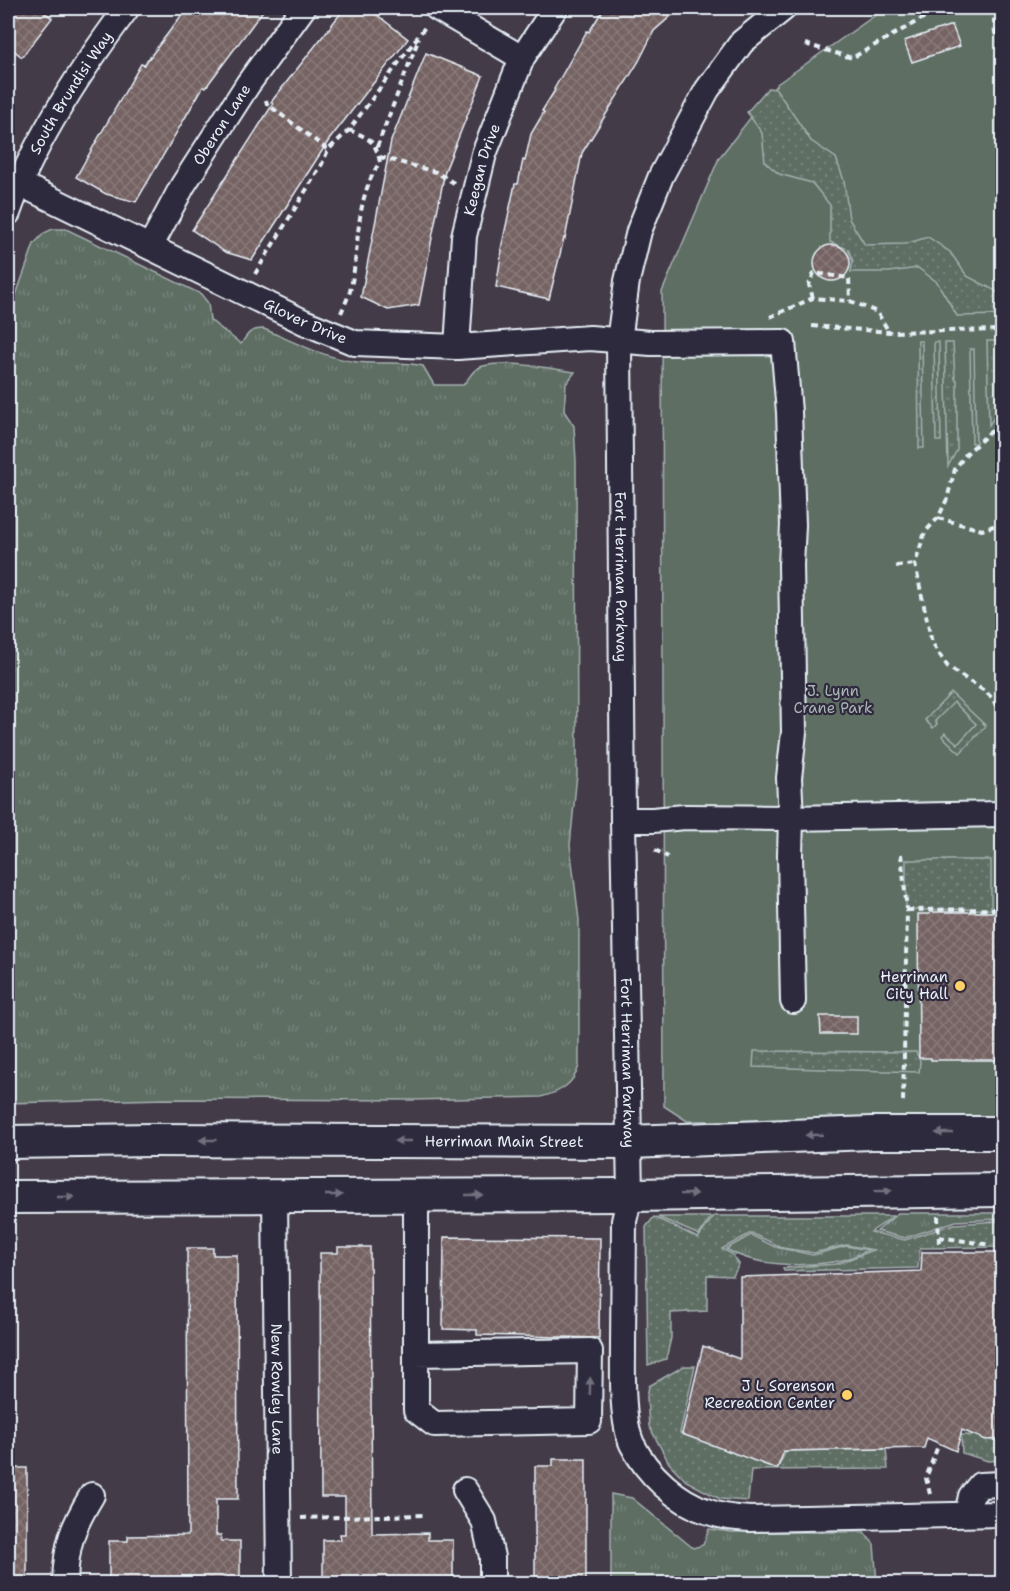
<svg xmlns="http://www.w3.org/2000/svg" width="1010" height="1591" font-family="'Shantell Sans',sans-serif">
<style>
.grass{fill:url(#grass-tufts);stroke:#a3b0ae;stroke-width:1.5}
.park{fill:#5e6e64;stroke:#a3b0ae;stroke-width:1.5}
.garden{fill:url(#garden-dots);stroke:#a3b0ae;stroke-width:1.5}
.building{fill:url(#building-cross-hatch);stroke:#e8f1f8;stroke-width:1.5}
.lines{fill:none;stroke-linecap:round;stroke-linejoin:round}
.minor-casing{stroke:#e8f1f8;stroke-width:28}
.major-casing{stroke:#e8f1f8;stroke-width:36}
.path{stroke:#e8f1f8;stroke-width:4;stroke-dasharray:6 4.5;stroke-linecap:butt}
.minor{stroke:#2f2a3d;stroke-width:24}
.major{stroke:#2f2a3d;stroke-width:32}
.oneway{fill:#70707e}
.poi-dot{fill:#ffd166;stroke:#2f2a3d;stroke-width:2}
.labels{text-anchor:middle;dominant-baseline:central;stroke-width:4.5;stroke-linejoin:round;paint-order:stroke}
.street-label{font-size:15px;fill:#e8f1f8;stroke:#2f2a3d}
.park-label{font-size:15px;fill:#aab6b5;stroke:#2f2a3d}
.poi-label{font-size:15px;fill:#e8f1f8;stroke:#2f2a3d;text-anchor:end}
</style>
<defs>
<pattern id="grass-tufts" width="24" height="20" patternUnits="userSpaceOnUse" patternTransform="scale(1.5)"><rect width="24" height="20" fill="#5e6e64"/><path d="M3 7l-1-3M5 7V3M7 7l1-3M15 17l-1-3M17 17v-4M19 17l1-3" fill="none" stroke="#75837b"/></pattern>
<pattern id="garden-dots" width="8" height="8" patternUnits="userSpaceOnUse" patternTransform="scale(1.5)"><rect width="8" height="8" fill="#5e6e64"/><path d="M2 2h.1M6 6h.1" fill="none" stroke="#75837b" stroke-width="1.8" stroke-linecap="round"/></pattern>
<pattern id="building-cross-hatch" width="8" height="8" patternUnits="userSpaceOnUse" patternTransform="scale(1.5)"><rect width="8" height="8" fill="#756262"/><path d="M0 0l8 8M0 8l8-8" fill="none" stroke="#897979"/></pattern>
</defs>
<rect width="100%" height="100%" fill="#443b48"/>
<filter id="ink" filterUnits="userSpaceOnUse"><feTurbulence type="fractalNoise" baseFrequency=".0167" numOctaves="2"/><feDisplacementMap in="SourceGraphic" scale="12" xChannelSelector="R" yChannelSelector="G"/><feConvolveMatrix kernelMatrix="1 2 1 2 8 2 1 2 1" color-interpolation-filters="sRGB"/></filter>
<g filter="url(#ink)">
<!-- grass -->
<g class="grass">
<path d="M 53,229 L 66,229 L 201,294 L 208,303 L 210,320 L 241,344 C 248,333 250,329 264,329 C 294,342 325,358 357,362 C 379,365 401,360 423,366 L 434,385 L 463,385 C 469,379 471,372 478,368 C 496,358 552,369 575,372 L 566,384 L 564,411 L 574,426 L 576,461 L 577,774 L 570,845 L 579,920 L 579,1066 C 573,1085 560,1092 541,1097 L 413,1100 L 166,1099 L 8,1103 L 8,318 L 34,244 L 44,233 Z"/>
<polygon points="898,1213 1002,1213 1002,1216 999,1219 956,1221 905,1238 877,1231"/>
<polygon points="658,1217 711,1217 699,1235"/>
<path d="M 751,1235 L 775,1247 L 813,1255 L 846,1246 L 869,1250 C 858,1254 845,1261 833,1262 C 801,1267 754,1266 726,1249 Z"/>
<polygon points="611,1494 632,1498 693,1548 703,1545 709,1529 731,1532 864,1532 874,1544 877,1583 611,1583"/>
</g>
<!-- park -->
<polygon class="park" points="895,8 1002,8 1002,1119 687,1121 664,1106 662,292 719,158 777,84 880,12"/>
<!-- garden -->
<g class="garden">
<polygon points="768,88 776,89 811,141 836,158 844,181 849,219 865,245 905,244 928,237 950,252 967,276 996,291 1002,299 1002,315 957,316 937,282 918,268 889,272 851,272 853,261 848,249 830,242 830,205 812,183 779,174 765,162 762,133 747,112"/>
<polygon points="918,341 922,341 924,448 919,448"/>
<polygon points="987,341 999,341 1000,409 989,425"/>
<polygon points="934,342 939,342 941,441 936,441"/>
<polygon points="945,343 953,343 955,379 957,380 957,450 948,466"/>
<polygon points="970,349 974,349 976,443 972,443"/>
<polygon points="951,693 986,726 960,753 942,736 945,733 958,744 976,724 954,702 935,721 937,724 933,728 925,720"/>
<polygon points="906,860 991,860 991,909 906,910"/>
<polygon points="754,1051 916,1052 920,1061 919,1072 753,1067"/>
<polygon points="714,1216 894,1216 871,1232 905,1240 954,1224 1000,1221 1002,1219 1002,1247 920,1248 918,1268 784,1271 783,1268 836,1264 874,1250 846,1245 814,1253 783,1248 751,1233 722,1249 732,1254 739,1264 733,1276 707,1275 707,1311 671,1313 671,1338 666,1359 648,1365 646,1227 654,1217 698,1238"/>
<polygon points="684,1366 695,1366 680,1433 778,1468 786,1451 886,1449 888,1469 751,1470 748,1501 720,1499 686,1481 669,1463 649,1426 647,1397 649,1386"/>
<polygon points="961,1435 1002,1436 1002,1460 988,1461 962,1453"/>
</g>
<!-- building -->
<g class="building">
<polygon points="8,8 38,8 52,18 22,57 8,46"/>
<polygon points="187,8 265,8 206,87 203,87 136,202 106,194 76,177 141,64 144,65"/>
<polygon points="345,8 368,8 408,39 329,140 252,260 225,252 192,230 273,104 271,102"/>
<polygon points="604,8 680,8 654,31 639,61 582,153 565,239 564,238 549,299 496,287 502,250 501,249 515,184 518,184 523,160 525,161 531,134 544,112 542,111 555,90 554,89 587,31 589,32"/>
<polygon points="952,25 960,46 912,62 904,41"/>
<polygon points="426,53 483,76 445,171 419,305 388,310 361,297 391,141"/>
<circle cx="832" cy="263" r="18"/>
<polygon points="930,912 1002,912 1002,1060 931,1060 931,1058 919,1058 918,914 930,914"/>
<polygon points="820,1016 857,1016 857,1034 821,1034"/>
<polygon points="444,1237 600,1238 599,1338 477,1335 477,1330 443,1329"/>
<polygon points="338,1247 370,1247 372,1534 428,1533 428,1540 453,1540 453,1584 323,1584 323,1540 341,1540 340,1534 345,1534 345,1497 321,1497 320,1253 338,1253"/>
<polygon points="187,1248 213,1248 213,1255 237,1255 238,1499 216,1499 216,1535 221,1535 221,1541 240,1541 240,1584 109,1584 109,1541 128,1541 128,1536 188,1535"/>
<polygon points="922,1252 1002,1252 1002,1439 986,1440 962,1430 956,1451 927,1438 924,1448 784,1451 777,1469 682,1434 703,1346 740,1359 740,1277 921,1271"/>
<polygon points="553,1459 586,1459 586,1584 535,1584 535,1466 553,1466"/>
<rect x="8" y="1468" width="19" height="116"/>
</g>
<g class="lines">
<defs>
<g id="minor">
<polyline points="437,8 522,58"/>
<path id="s1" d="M 784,8 L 742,42 L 707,90 L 661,176 L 639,231 L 627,281 L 619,341 L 623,820 L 630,1195 L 624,1221 C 624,1262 623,1303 623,1344 C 623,1371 621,1420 632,1444 C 647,1474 677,1502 709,1512 C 722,1517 736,1518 750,1519 L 1002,1514"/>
<path id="s2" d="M 8,178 L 304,322 L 355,343 L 457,347 L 590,338 L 651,343 L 783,342 L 789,412 L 793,525 L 791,565 L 794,732 L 789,778 L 791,818 L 790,855 L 793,1001"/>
<path id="s3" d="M 8,213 C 32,144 83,67 127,8"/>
<path id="s4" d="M 150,247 L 183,185 L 248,84 L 303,8"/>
<path id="s5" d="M 457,347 L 464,236 L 484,154 L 522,58 L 555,8"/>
<polyline points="623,820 653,820 685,817 791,818 1002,814"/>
<path id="s6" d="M 275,1195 L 279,1584"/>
<polyline points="416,1195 416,1410 434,1424 589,1421 590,1351 416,1354"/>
<polyline points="465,1490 484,1521 492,1557 492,1584"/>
<polyline points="967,1514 971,1496 980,1485 1002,1484"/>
<path d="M 65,1584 C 66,1544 72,1528 92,1495"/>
</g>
<g id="major">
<path id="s7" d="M 8,1142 L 153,1140 L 629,1142 L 872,1133 L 1002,1133"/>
<polyline points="8,1197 630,1195 1002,1190"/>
</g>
</defs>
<!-- minor casing -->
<use href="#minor" class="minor-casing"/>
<!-- major casing -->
<use href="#major" class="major-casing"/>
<!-- path -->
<g class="path">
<polyline points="993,8 995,33 1000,33"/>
<polyline points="805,44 852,58 925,17 979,8"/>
<polyline points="266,100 267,104 328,150"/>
<polyline points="377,147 419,38"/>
<polyline points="380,157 436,172 454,183"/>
<polyline points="255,274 322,164 328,150 349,130 425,27"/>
<polyline points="813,298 809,285 814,273 849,278 850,301"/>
<path d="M 341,313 C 344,306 348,298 350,291 C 361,246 353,202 380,162 C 375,140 369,138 349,130"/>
<polyline points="770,317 813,298 850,301 877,312 889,332"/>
<polyline points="812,326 890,332 1002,330"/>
<polyline points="1002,427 990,432 966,454 955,469 947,499 938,518 925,532 915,564 932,643 948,667 986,692 993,699 1002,719"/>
<polyline points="938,518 982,530 1002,523"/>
<polyline points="896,566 915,564"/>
<polyline points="655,850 668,857"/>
<polyline points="901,854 907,910 903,1102"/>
<polyline points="907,910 1002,909"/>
<polyline points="938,1216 939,1245"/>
<polyline points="939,1237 991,1245"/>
<polyline points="930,1494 926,1478 939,1443"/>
<polyline points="301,1518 427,1515"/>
</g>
<!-- minor -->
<use href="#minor" class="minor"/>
<!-- major -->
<use href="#major" class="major"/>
</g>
<!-- one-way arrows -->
<defs><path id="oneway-solid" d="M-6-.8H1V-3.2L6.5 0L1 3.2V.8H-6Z" transform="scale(1.5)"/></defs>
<g class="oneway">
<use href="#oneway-solid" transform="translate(944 1133) rotate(180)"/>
<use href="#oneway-solid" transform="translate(814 1135) rotate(178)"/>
<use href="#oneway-solid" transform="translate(208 1140) rotate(-180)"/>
<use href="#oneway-solid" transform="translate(403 1141) rotate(-180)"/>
<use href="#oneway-solid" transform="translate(883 1191) rotate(-1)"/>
<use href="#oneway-solid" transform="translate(689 1194) rotate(-1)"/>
<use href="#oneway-solid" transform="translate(334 1195)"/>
<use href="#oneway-solid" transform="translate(474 1195)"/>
<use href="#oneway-solid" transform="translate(66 1197)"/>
<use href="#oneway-solid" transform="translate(590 1386) rotate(-89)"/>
</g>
</g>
<!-- markers -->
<g class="poi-dot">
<circle cx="960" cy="986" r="6"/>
<circle cx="847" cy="1395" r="6"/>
</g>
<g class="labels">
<!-- street labels -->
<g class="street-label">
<text stroke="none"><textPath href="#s3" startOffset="136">South Brundisi Way</textPath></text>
<text stroke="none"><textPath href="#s4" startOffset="142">Oberon Lane</textPath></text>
<text stroke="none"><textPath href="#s5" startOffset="180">Keegan Drive</textPath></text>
<text stroke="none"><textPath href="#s2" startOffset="330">Glover Drive</textPath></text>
<text stroke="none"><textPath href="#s1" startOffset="618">Fort Herriman Parkway</textPath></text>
<text stroke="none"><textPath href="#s1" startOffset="1104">Fort Herriman Parkway</textPath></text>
<text stroke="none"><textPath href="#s7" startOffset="496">Herriman Main Street</textPath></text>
<text stroke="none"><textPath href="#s6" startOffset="194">New Rowley Lane</textPath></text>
</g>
<!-- park labels -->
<g class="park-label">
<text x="833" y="691">J. Lynn<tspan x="833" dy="17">Crane Park</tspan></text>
</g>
<!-- poi labels -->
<g class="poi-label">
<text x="948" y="977">Herriman<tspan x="948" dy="17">City Hall</tspan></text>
<text x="835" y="1386">J L Sorenson<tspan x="835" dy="17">Recreation Center</tspan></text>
</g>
</g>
<!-- margin -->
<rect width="1010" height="1591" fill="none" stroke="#2f2a3d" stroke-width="30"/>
<rect x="15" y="15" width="980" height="1561" fill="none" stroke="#e8f1f8" stroke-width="2" filter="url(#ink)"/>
</svg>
